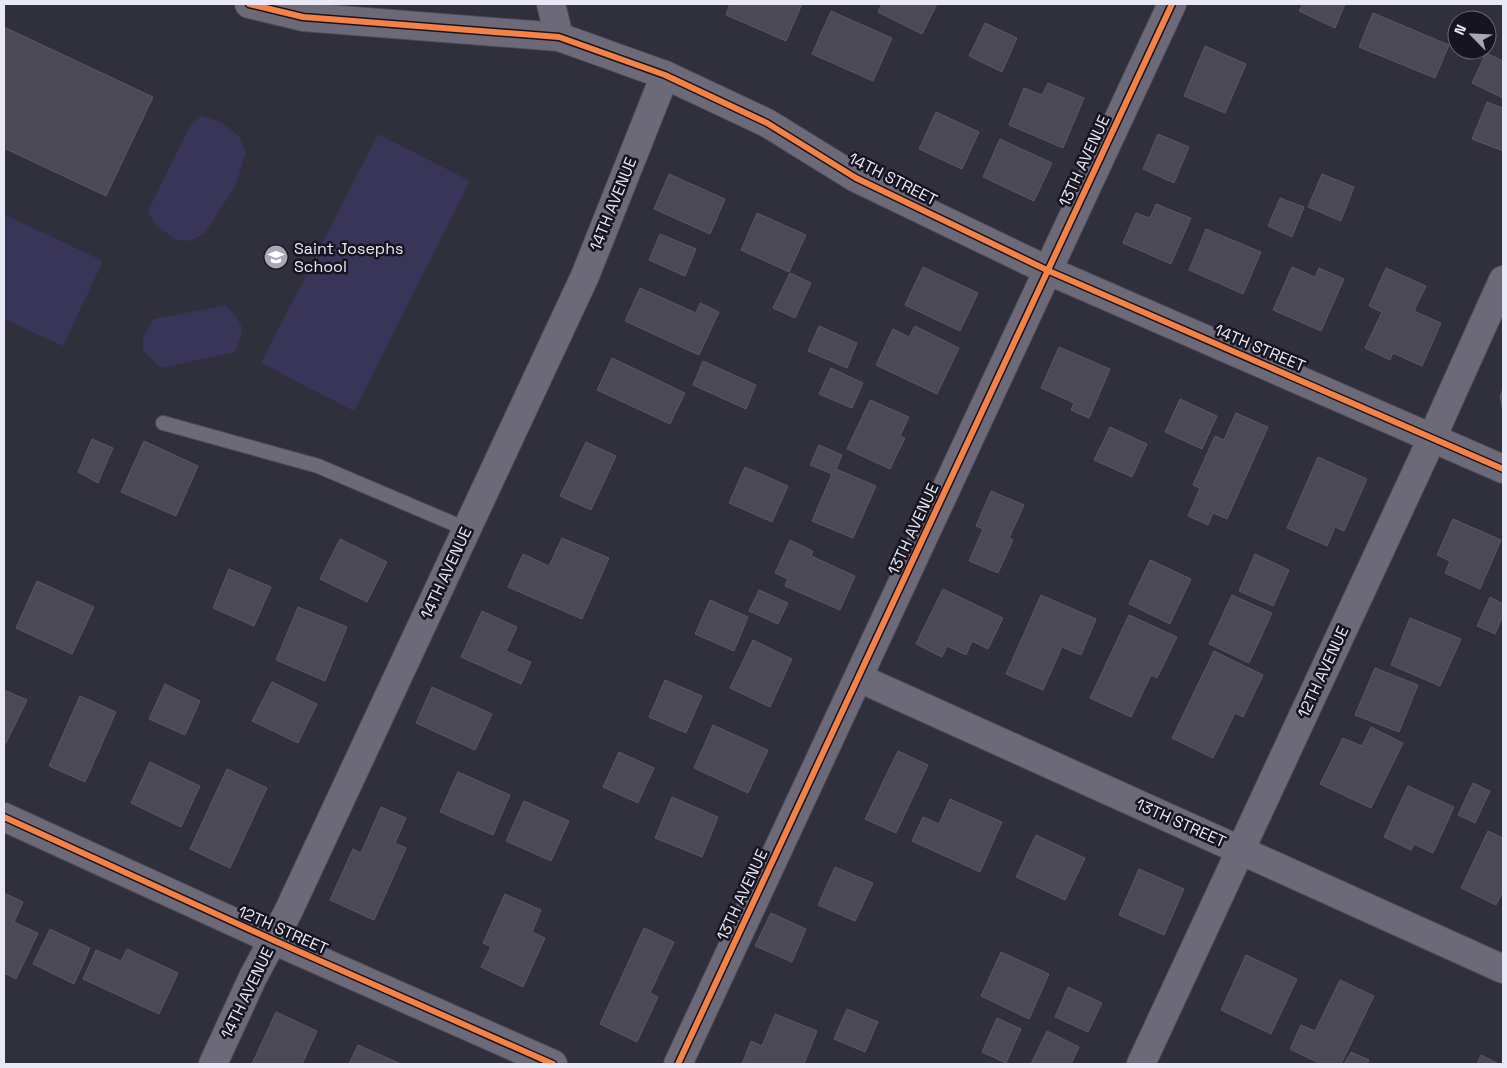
<svg xmlns="http://www.w3.org/2000/svg" width="1507" height="1068" font-family="'Space Grotesk',sans-serif">
<style>
.green{fill:#383558}
.building{fill:#4a4955;stroke:#585862}
.lines{fill:none;stroke-linecap:round;stroke-linejoin:round}
.service-casing{stroke:#4b4a55;stroke-width:16}
.minor-casing{stroke:#4b4a55;stroke-width:30}
.service{stroke:#6c6a79;stroke-width:14}
.minor{stroke:#6c6a79;stroke-width:28}
.cycleway-casing{stroke:#15141f;stroke-width:9}
.cycleway{stroke:#f48246;stroke-width:6}
.labels{text-anchor:middle;dominant-baseline:central;stroke-width:5;stroke-linejoin:round;paint-order:stroke}
.street-label{font-size:16px;fill:#e8e8f7;stroke:#15141f}
.poi-label{font-size:16px;fill:#e8e8f7;stroke:#15141f;text-anchor:start}
</style>
<rect width="100%" height="100%" fill="#302f3c"/>
<!-- green -->
<g class="green">
<polygon points="201,116 221,122 239,136 246,152 236,185 204,234 188,241 174,239 154,223 148,211 190,126"/>
<polygon points="378,134 470,181 354,411 261,363"/>
<polygon points="4,214 103,261 63,346 4,319"/>
<path d="M 226,305 C 244,327 246,326 235,352 L 161,368 L 143,350 L 143,337 L 154,319 Z"/>
</g>
<!-- building -->
<g class="building">
<polygon points="730,4 802,4 786,41 726,15"/>
<polygon points="882,4 937,4 922,34 878,12"/>
<polygon points="1303,4 1345,4 1335,28 1299,11"/>
<polygon points="831,11 892,38 873,81 812,54"/>
<polygon points="1373,13 1449,45 1435,78 1359,47"/>
<polygon points="985,23 1017,38 1002,72 969,56"/>
<polygon points="4,27 153,97 106,196 4,148"/>
<polygon points="1205,46 1246,64 1225,113 1184,96"/>
<polygon points="1486,53 1503,61 1503,98 1472,83"/>
<polygon points="1048,83 1084,98 1063,148 1009,125 1024,88 1042,95"/>
<polygon points="1487,102 1503,108 1503,151 1472,139"/>
<polygon points="936,112 979,132 962,169 919,149"/>
<polygon points="1158,134 1189,147 1174,183 1143,169"/>
<polygon points="1000,139 1052,163 1034,201 983,177"/>
<polygon points="669,174 725,199 710,234 654,209"/>
<polygon points="1322,174 1354,187 1341,221 1308,207"/>
<polygon points="1280,198 1304,207 1292,237 1268,226"/>
<polygon points="1156,204 1191,218 1171,264 1123,243 1136,213 1150,218"/>
<polygon points="757,213 806,235 789,272 741,250"/>
<polygon points="1206,229 1261,252 1243,294 1189,270"/>
<polygon points="660,234 696,249 685,276 649,260"/>
<polygon points="923,267 978,293 960,331 905,305"/>
<polygon points="1292,267 1315,277 1319,268 1344,279 1321,331 1273,310"/>
<polygon points="1386,268 1426,286 1414,311 1441,323 1422,366 1393,353 1390,360 1365,348 1382,312 1369,306"/>
<polygon points="790,273 811,283 795,318 773,308"/>
<polygon points="640,288 696,313 700,303 719,312 699,355 625,321"/>
<polygon points="819,326 857,343 847,368 808,351"/>
<polygon points="915,326 959,348 937,394 876,365 893,329 909,337"/>
<polygon points="1059,347 1110,369 1089,418 1071,410 1074,403 1041,388"/>
<polygon points="612,358 685,393 670,424 597,390"/>
<polygon points="703,361 756,385 746,409 693,385"/>
<polygon points="831,368 863,383 852,408 819,394"/>
<polygon points="1503,388 1503,411 1500,397"/>
<polygon points="1180,399 1217,416 1202,449 1165,432"/>
<polygon points="870,400 909,417 900,436 905,438 890,469 847,449"/>
<polygon points="1236,413 1268,427 1227,519 1213,513 1208,525 1188,516 1200,488 1193,485 1215,436 1224,440"/>
<polygon points="1110,427 1147,444 1132,477 1094,460"/>
<polygon points="92,439 113,448 98,483 78,472"/>
<polygon points="144,441 198,466 176,516 121,492"/>
<polygon points="586,442 616,456 591,510 560,496"/>
<polygon points="819,445 842,455 836,469 876,486 853,538 812,521 832,474 810,465"/>
<polygon points="1318,457 1367,479 1344,531 1335,527 1327,546 1287,528"/>
<polygon points="745,467 788,486 772,522 729,503"/>
<polygon points="991,491 1024,505 1009,538 1013,540 998,573 969,561 983,529 976,526"/>
<polygon points="1453,519 1501,540 1480,589 1445,573 1450,561 1437,555"/>
<polygon points="562,538 609,558 582,619 508,587 523,554 549,566"/>
<polygon points="340,539 387,562 367,602 320,579"/>
<polygon points="790,540 813,551 811,556 855,576 840,610 785,586 788,579 775,573"/>
<polygon points="1255,554 1289,570 1273,606 1239,591"/>
<polygon points="1150,560 1191,579 1170,624 1129,604"/>
<polygon points="229,569 271,587 254,626 213,608"/>
<polygon points="37,581 94,607 72,654 16,628"/>
<polygon points="943,589 1003,618 988,649 972,641 966,655 947,646 942,657 916,644"/>
<polygon points="759,590 788,603 778,624 749,611"/>
<polygon points="1041,595 1096,619 1081,655 1062,647 1043,690 1006,674"/>
<polygon points="1232,595 1272,613 1249,663 1209,644"/>
<polygon points="1490,597 1503,604 1503,615 1495,634 1477,626"/>
<polygon points="710,600 748,617 734,651 695,634"/>
<polygon points="298,607 347,627 325,681 276,660"/>
<polygon points="482,611 517,627 506,651 531,662 521,684 461,657"/>
<polygon points="1129,615 1177,637 1157,678 1151,675 1131,717 1090,698"/>
<polygon points="1410,618 1461,639 1440,686 1391,665"/>
<polygon points="753,640 792,659 770,707 730,688"/>
<polygon points="1214,651 1263,675 1243,717 1235,713 1213,758 1172,738"/>
<polygon points="1375,668 1418,685 1399,732 1355,715"/>
<polygon points="665,680 702,696 686,733 649,717"/>
<polygon points="272,682 317,704 298,743 252,721"/>
<polygon points="165,684 200,701 185,735 149,719"/>
<polygon points="432,687 492,714 475,750 416,723"/>
<polygon points="4,690 27,700 6,743 4,742"/>
<polygon points="80,696 116,712 85,782 49,766"/>
<polygon points="713,725 768,750 748,793 694,768"/>
<polygon points="1371,727 1403,743 1371,808 1320,784 1343,738 1362,746"/>
<polygon points="898,751 928,765 896,833 865,819"/>
<polygon points="619,752 654,768 638,803 603,787"/>
<polygon points="150,762 200,786 181,827 131,803"/>
<polygon points="227,769 267,788 230,868 190,849"/>
<polygon points="458,772 510,795 493,835 440,812"/>
<polygon points="1473,783 1490,791 1475,823 1458,815"/>
<polygon points="1408,786 1454,807 1433,853 1414,844 1411,850 1384,837"/>
<polygon points="672,797 718,817 702,857 655,838"/>
<polygon points="950,799 1002,822 980,872 912,841 923,817 939,824"/>
<polygon points="524,801 569,821 551,861 506,841"/>
<polygon points="381,807 406,818 395,843 406,848 374,920 330,900 353,849 361,853"/>
<polygon points="1488,831 1503,838 1503,891 1496,905 1461,888"/>
<polygon points="1036,835 1085,858 1065,900 1016,877"/>
<polygon points="835,867 873,883 855,921 818,905"/>
<polygon points="1139,869 1184,889 1164,935 1119,915"/>
<polygon points="4,893 23,902 14,922 38,933 16,979 4,973"/>
<polygon points="505,894 541,910 532,932 545,938 523,987 481,967 491,947 483,943"/>
<polygon points="771,913 806,929 792,962 755,946"/>
<polygon points="644,928 674,942 650,993 658,997 637,1042 600,1024"/>
<polygon points="50,929 90,948 74,984 33,964"/>
<polygon points="127,949 178,973 159,1014 83,979 96,950 121,961"/>
<polygon points="1001,952 1049,974 1029,1019 981,996"/>
<polygon points="1246,955 1297,979 1271,1034 1221,1010"/>
<polygon points="1340,980 1374,996 1341,1064 1321,1064 1290,1049 1301,1025 1315,1031"/>
<polygon points="1068,987 1102,1003 1088,1032 1055,1017"/>
<polygon points="847,1009 878,1022 865,1052 834,1039"/>
<polygon points="276,1012 317,1031 302,1064 252,1064"/>
<polygon points="775,1014 817,1031 804,1064 742,1064 751,1041 762,1046"/>
<polygon points="997,1018 1021,1029 1006,1063 982,1052"/>
<polygon points="1047,1031 1079,1047 1071,1064 1031,1064"/>
<polygon points="358,1045 401,1064 349,1064"/>
<polygon points="1351,1052 1369,1060 1367,1064 1344,1064"/>
<polygon points="1481,1055 1499,1064 1477,1064"/>
</g>
<g class="lines">
<defs>
<polyline id="service" points="163,423 318,466 466,529"/>
<g id="minor">
<polyline points="249,4 303,17 559,37 665,75 767,123 856,178 1049,271 1503,469"/>
<polyline points="551,4 559,37"/>
<polyline points="859,678 1503,969"/>
<polyline points="4,817 273,940 553,1064"/>
<polyline points="213,1064 253,977 288,912 585,276 665,75"/>
<polyline points="678,1064 1172,4"/>
<polyline points="1141,1064 1422,460 1503,280"/>
</g>
</defs>
<!-- service casing -->
<use href="#service" class="service-casing"/>
<!-- minor casing -->
<use href="#minor" class="minor-casing"/>
<!-- service -->
<use href="#service" class="service"/>
<!-- minor -->
<use href="#minor" class="minor"/>
<defs>
<g id="cycleway">
<polyline points="249,4 303,17 559,37 665,75 767,123 856,178 1049,271 1503,469"/>
<polyline points="4,817 273,940 553,1064"/>
<polyline points="678,1064 1172,4"/>
</g>
</defs>
<!-- cycleway casing -->
<use href="#cycleway" class="cycleway-casing"/>
<!-- cycleway -->
<use href="#cycleway" class="cycleway"/>
</g>
<!-- icons -->
<defs>
<symbol id="school-disc" viewBox="-11 -11 22 22"><circle r="9.5" fill="#a8a7b6" stroke="#15141f"/><path d="M0-5L7-2L0 1L-7-2ZM-4 1L0 2.5L4 1V4Q0 6-4 4Z" fill="#fff"/></symbol>
</defs>
<g fill-rule="evenodd">
<use href="#school-disc" x="262" y="243" width="28" height="28"/>
</g>
<g class="labels">
<!-- street labels -->
<g class="street-label">
<text transform="translate(1084 161) rotate(-65)">13TH AVENUE</text>
<text transform="translate(893 179) rotate(27)">14TH STREET</text>
<text transform="translate(613 204) rotate(-68)">14TH AVENUE</text>
<text transform="translate(1260 348) rotate(23)">14TH STREET</text>
<text transform="translate(913 529) rotate(-65)">13TH AVENUE</text>
<text transform="translate(446 573) rotate(-65)">14TH AVENUE</text>
<text transform="translate(1323 672) rotate(-65)">12TH AVENUE</text>
<text transform="translate(1181 823) rotate(24)">13TH STREET</text>
<text transform="translate(742 895) rotate(-65)">13TH AVENUE</text>
<text transform="translate(283 930) rotate(24)">12TH STREET</text>
<text transform="translate(247 993) rotate(-64)">14TH AVENUE</text>
</g>
<!-- poi labels -->
<g class="poi-label">
<text x="294" y="248">Saint Josephs<tspan x="294" dy="18">School</tspan></text>
</g>
</g>
<!-- border -->
<rect width="1507" height="1068" fill="none" stroke="#e8e8f7" stroke-width="10"/>
<!-- north arrow -->
<g transform="translate(1472 35) rotate(294)"><circle r="24" fill="#15141f" stroke="#696975"/>
<path d="M0-4L9 19L0 12L-9 19Z" fill="#a8a7b6"/>
<text y="-8" font-size="14" font-weight="bold" text-anchor="middle" fill="#e8e8f7">N</text>
</g>
</svg>
